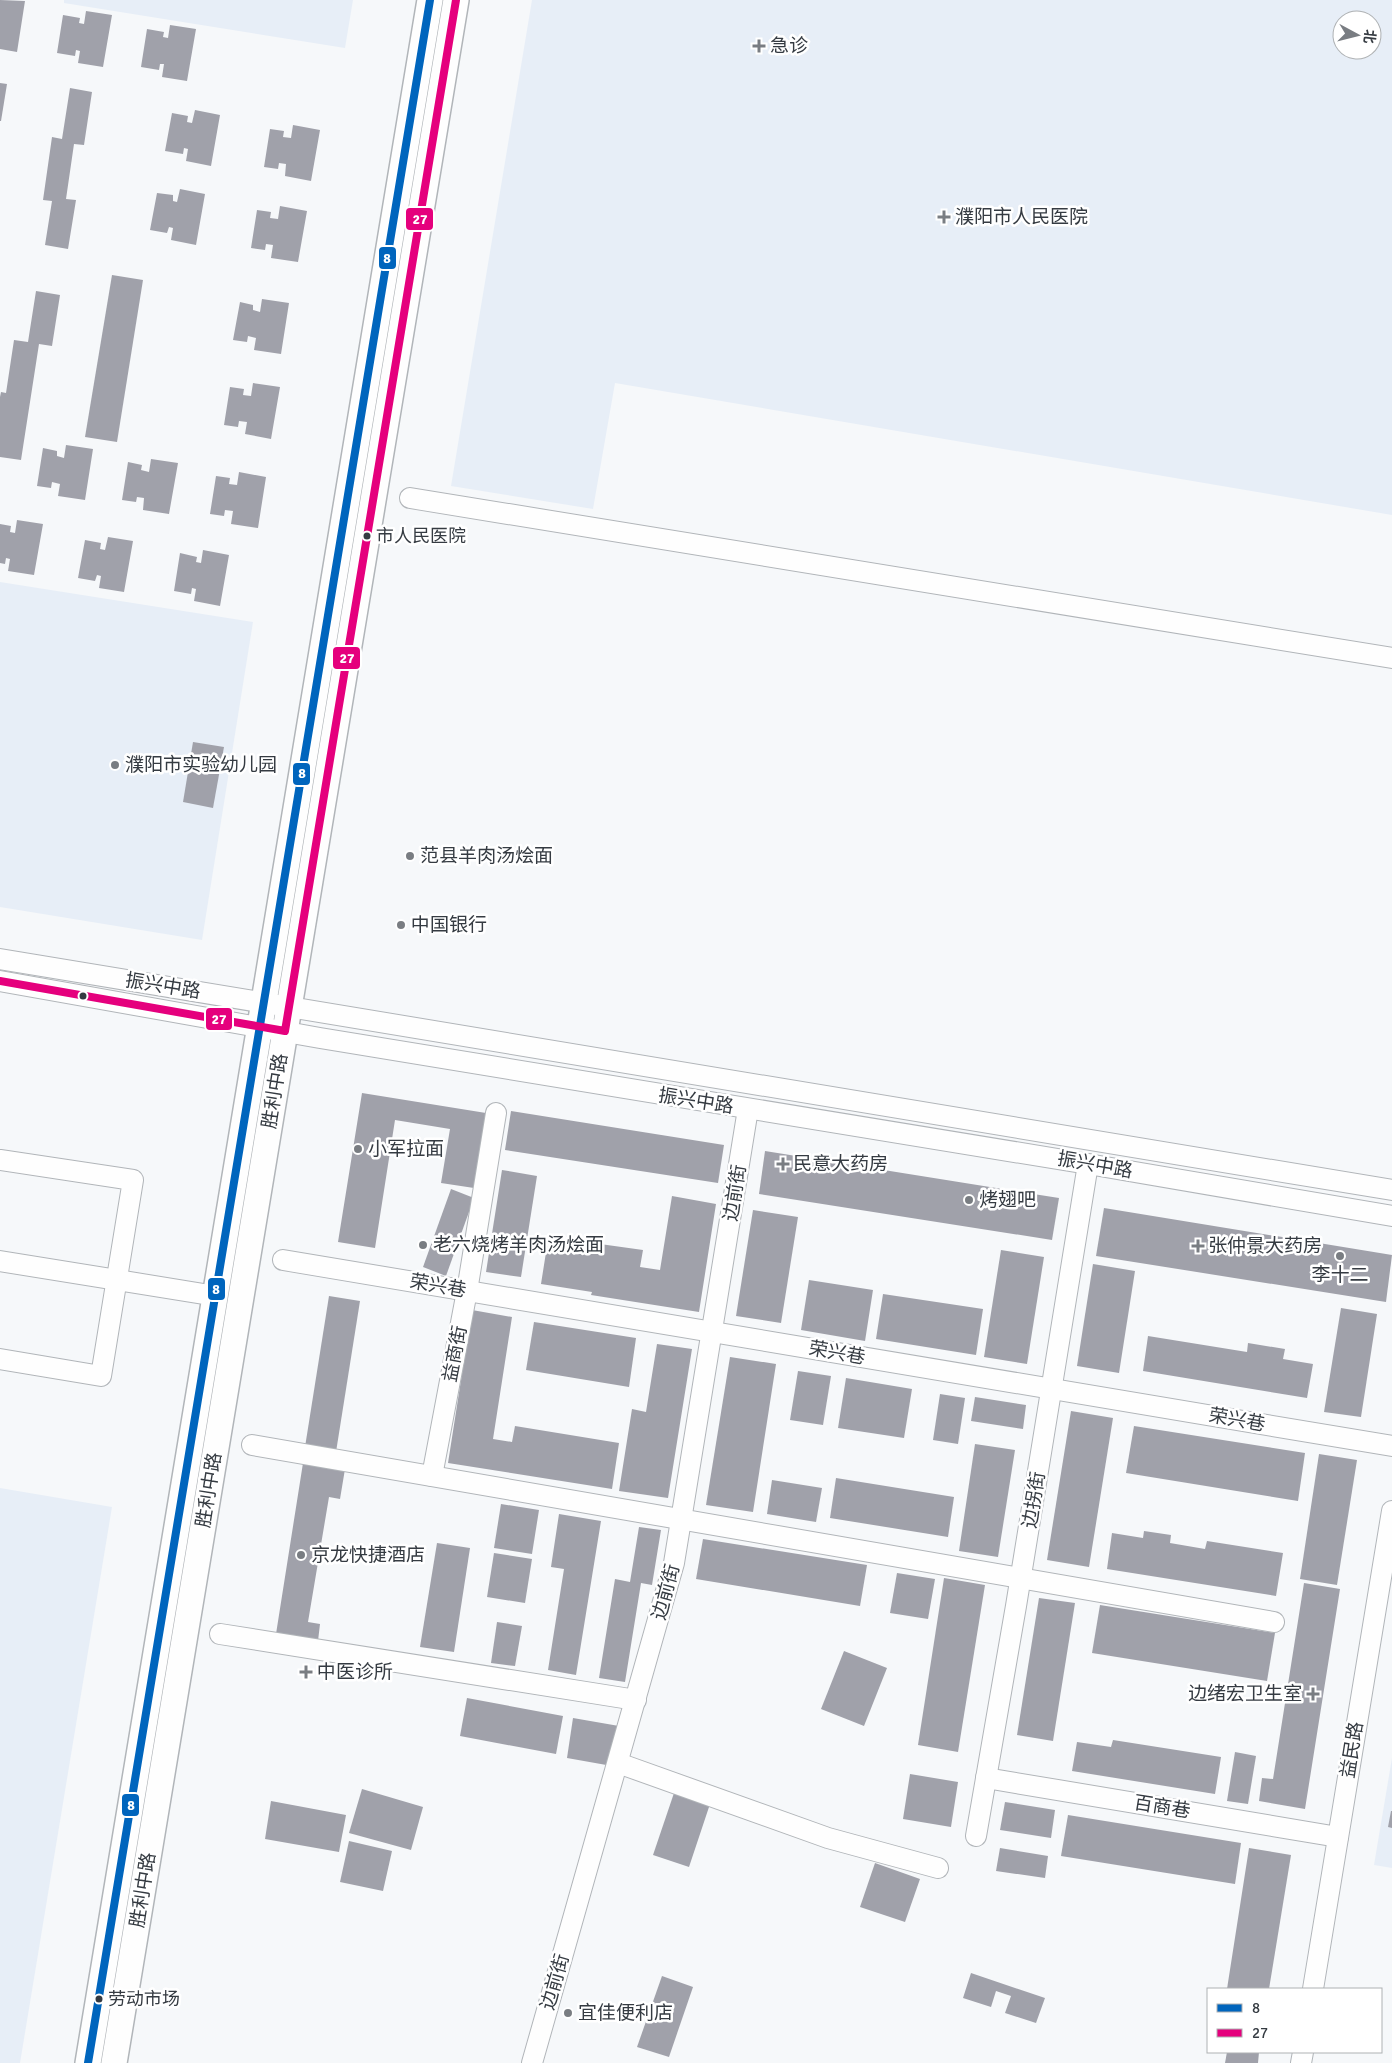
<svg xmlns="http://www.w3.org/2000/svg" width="1392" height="2063" font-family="Signika,'Noto Sans SC',sans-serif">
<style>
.built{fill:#e7eef7;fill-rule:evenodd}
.building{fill:#a0a1aa}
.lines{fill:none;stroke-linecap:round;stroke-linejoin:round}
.minor-casing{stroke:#b1b5b9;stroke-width:22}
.major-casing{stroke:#b1b5b9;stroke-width:28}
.minor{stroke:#fefefe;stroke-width:20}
.major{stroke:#fefefe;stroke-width:25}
.bus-1-casing{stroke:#fff;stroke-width:11}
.bus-2-casing{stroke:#fff;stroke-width:11}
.bus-1{stroke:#0065bd;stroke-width:8}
.bus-2{stroke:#e5007d;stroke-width:8}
.poi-dot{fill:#797d82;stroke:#fff;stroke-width:2}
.bus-dot{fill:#353b42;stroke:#fff;stroke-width:2}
.labels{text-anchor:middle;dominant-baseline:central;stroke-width:5;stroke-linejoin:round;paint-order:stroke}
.bus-label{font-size:18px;fill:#353b42;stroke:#fff;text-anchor:start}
.poi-label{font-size:19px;fill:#353b42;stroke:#fff;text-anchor:start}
.street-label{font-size:19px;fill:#353b42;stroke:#fff}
.line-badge{stroke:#fff;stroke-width:2}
.badge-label{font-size:14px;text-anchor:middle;font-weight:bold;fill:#fff}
</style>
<rect width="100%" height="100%" fill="#f6f8fa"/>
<!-- built -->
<g class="built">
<polygon points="64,0 353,0 345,48 64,3"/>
<path d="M 532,0 L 1392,0 L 1392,515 L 615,383 L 593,509 L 451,486 ZM 1342,20 L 1372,20 L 1372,50 L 1342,50 Z"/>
<polygon points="0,582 253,622 202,940 0,907"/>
<polygon points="0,1488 112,1507 20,2063 0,2063"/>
<polygon points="1392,1758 1392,1868 1374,1865"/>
</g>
<!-- building -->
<g class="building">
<polygon points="0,0 25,1 17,52 0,49"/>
<polygon points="86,11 112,15 103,67 78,63 80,51 76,50 75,56 57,53 63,15 80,18 79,23 84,24"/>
<polygon points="170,25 196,29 187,81 162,77 164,64 160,64 159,70 141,67 147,29 164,32 163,37 168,38"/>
<polygon points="0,83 7,84 1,121 0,121"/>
<polygon points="70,88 92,92 84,145 74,144 66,199 76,200 68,249 45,245 52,201 43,200 52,137 62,139"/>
<polygon points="195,110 220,115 211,166 186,161 188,149 184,148 183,154 165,151 172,113 188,116 187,122 192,123"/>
<polygon points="293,125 320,130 311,181 285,176 286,164 279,163 278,169 264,167 270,129 284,131 283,137 291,138"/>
<polygon points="180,189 205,194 196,245 171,240 173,228 169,227 167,233 150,230 157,193 173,195 173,201 177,202"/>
<polygon points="280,206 307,211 298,262 271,258 273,245 266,244 265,250 251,248 257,210 271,212 270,218 278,219"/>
<polygon points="112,275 143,280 117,442 85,437"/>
<polygon points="36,291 60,295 52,346 39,344 21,460 0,457 0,397 1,392 6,393 14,340 28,342"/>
<polygon points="262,299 289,303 281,354 254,350 256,338 248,336 247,342 233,340 240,302 253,305 253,310 260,312"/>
<polygon points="253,383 280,387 271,439 245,434 247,422 239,421 238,427 224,425 230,387 244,389 243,395 251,396"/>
<polygon points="66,445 93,449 85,500 58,496 60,484 52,482 51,488 37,486 43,448 57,451 57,456 64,458"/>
<polygon points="151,459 178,463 169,514 143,510 144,498 137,497 136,502 122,500 128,462 142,465 141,470 149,472"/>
<polygon points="239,472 266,477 258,528 231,524 233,511 225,510 224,516 210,514 216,476 230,478 229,484 237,485"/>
<polygon points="17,520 43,524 34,575 8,571 10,559 6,558 5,564 0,563 0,524 11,526 10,532 15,533"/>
<polygon points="108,537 133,541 124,592 99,588 101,576 97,575 95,581 78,578 85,540 101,543 100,549 105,550"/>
<polygon points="203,550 229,555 220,606 194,601 196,589 192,588 191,594 174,591 180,553 197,557 196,562 201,563"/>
<polygon points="193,742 224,747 213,808 183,802"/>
<polygon points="362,1093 486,1113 474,1188 441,1183 450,1129 395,1120 375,1248 338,1242"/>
<polygon points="511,1111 724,1145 718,1183 505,1150"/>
<polygon points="765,1151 1059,1198 1052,1240 759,1194"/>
<polygon points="502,1170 537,1176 521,1277 486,1272"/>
<polygon points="451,1189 474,1198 446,1276 423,1267"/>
<polygon points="672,1196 716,1204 699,1312 591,1295 592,1292 541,1284 547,1246 598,1254 600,1244 643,1250 640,1267 660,1270"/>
<polygon points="1104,1208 1392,1255 1386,1302 1096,1256"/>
<polygon points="753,1210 798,1217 781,1323 736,1316"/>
<polygon points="1001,1250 1044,1257 1027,1364 984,1357"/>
<polygon points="1093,1264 1135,1271 1119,1373 1077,1366"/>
<polygon points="809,1280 873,1290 865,1341 801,1330"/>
<polygon points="883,1294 983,1309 976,1355 876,1339"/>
<polygon points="329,1296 360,1301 336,1452 305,1447"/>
<polygon points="1341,1308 1377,1314 1361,1417 1324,1412"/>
<polygon points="472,1310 512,1317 493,1439 512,1442 515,1426 619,1443 612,1489 448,1463"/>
<polygon points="534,1322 636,1338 629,1387 526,1370"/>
<polygon points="1148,1336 1247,1352 1248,1343 1285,1349 1283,1359 1313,1364 1307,1398 1143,1371"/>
<polygon points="657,1344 692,1349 668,1498 619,1491 632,1409 646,1412"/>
<polygon points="730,1357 776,1364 753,1512 706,1505"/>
<polygon points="798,1371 831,1376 823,1425 790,1420"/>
<polygon points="846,1378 912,1389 904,1438 838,1428"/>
<polygon points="940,1394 965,1398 958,1444 933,1440"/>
<polygon points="975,1397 1026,1405 1023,1429 971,1421"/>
<polygon points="1071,1411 1113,1418 1089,1567 1047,1560"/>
<polygon points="1134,1426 1305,1453 1298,1501 1126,1473"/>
<polygon points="975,1444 1015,1450 998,1557 959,1551"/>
<polygon points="1319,1454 1357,1460 1337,1585 1300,1579"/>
<polygon points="303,1463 345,1469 340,1499 329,1497 308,1622 320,1624 318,1641 276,1634"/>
<polygon points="836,1478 954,1497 948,1537 830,1518"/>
<polygon points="772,1480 822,1488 816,1522 767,1514"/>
<polygon points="501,1504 539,1510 532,1554 494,1548"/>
<polygon points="559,1514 601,1521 576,1675 548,1670 564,1569 551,1567"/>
<polygon points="639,1527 661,1530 652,1585 641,1583 625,1682 599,1678 615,1579 630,1582"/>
<polygon points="1144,1531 1171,1535 1170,1543 1205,1549 1207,1541 1283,1553 1276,1596 1107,1569 1112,1533 1143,1538"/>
<polygon points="703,1539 867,1565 860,1606 696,1579"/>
<polygon points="437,1543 470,1548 454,1652 420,1647"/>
<polygon points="494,1553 532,1559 525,1603 487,1597"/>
<polygon points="897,1573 935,1579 928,1619 890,1613"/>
<polygon points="944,1578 985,1585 958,1752 918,1745"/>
<polygon points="1304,1583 1340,1589 1305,1809 1259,1801 1262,1778 1273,1779"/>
<polygon points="1039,1598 1075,1603 1053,1741 1017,1735"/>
<polygon points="1100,1605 1275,1633 1267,1681 1092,1653"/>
<polygon points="497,1622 522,1626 515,1666 491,1663"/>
<polygon points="844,1651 887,1668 864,1726 821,1709"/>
<polygon points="467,1698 563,1716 556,1754 460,1736"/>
<polygon points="573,1718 619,1726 612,1766 567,1758"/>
<polygon points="1113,1740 1221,1757 1215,1794 1072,1771 1077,1742 1111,1747"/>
<polygon points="1235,1752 1256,1756 1248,1804 1227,1801"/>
<polygon points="910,1774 958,1782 951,1827 903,1819"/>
<polygon points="362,1789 423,1807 411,1850 349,1833"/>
<polygon points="674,1793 710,1804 689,1867 653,1855"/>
<polygon points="271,1801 346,1815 339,1852 265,1839"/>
<polygon points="1005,1802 1055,1810 1051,1838 1000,1830"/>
<polygon points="1391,1811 1392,1811 1392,1828 1388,1827"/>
<polygon points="1068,1815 1241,1843 1235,1884 1061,1856"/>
<polygon points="349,1841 392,1851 383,1891 340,1882"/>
<polygon points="1000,1848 1048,1856 1045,1878 996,1871"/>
<polygon points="1249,1848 1291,1855 1269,1989 1227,1989"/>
<polygon points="875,1863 920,1879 905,1922 860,1907"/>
<polygon points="971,1973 1045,1998 1036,2023 1005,2013 1011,1996 996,1991 991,2007 963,1998"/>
<polygon points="662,1976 693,1987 669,2057 637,2047"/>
<polygon points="1227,2052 1259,2052 1258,2063 1225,2063"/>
</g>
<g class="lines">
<defs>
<g id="minor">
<polyline points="410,498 1392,658"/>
<polyline points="0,959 1392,1190"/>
<polyline points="0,981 320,1038 1088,1164 1392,1216"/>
<polyline points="0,1160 133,1180 101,1376 0,1359"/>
<polyline points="283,1260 1392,1446"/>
<polyline points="0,1261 216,1296"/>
<polyline points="252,1445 1274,1622"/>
<polyline points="432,1476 467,1291 496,1113"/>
<polyline points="220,1634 636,1700"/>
<polyline points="618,1763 828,1838 938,1868"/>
<polyline points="986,1778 1338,1837"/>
<polyline points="976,1836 1016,1606 1088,1164"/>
<polyline points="1313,1989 1392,1511"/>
<polyline points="532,2063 674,1563 748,1109"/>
<polyline points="1301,2063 1303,2052"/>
</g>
<g id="major">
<polyline points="88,2063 430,0"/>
<polyline points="114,2063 456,0"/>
</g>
</defs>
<!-- minor casing -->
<use href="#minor" class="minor-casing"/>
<!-- major casing -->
<use href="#major" class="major-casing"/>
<!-- minor -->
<use href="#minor" class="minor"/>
<!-- major -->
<use href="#major" class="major"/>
<defs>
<polyline id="bus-1" points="88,2063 430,0"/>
<polyline id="bus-2" points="0,981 285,1031 456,0"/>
</defs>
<!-- bus-1 casing -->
<use href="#bus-1" class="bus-1-casing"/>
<!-- bus-2 casing -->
<use href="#bus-2" class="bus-2-casing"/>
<!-- bus-1 -->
<use href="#bus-1" class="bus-1"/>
<!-- bus-2 -->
<use href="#bus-2" class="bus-2"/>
</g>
<!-- markers -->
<g class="poi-dot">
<path d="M756.5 38.5h5v5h5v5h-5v5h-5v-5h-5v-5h5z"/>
<path d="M941.5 209.5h5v5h5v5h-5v5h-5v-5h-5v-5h5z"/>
<circle cx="115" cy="765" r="5"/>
<circle cx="410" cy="856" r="5"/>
<circle cx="401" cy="925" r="5"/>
<circle cx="358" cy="1149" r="5"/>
<path d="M780.5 1156.5h5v5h5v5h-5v5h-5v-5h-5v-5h5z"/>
<circle cx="969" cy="1200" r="5"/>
<circle cx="423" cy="1245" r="5"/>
<path d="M1195.5 1238.5h5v5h5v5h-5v5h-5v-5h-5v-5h5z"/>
<circle cx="1340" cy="1256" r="5"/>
<circle cx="301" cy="1555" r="5"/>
<path d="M303.5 1664.5h5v5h5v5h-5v5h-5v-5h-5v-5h5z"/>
<path d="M1310.5 1686.5h5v5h5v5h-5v5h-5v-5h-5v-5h5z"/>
<circle cx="568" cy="2013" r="5"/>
</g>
<g class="bus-dot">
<circle cx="367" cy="536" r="4.5"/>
<circle cx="83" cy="996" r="4.5"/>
<circle cx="99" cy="1999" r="4.5"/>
</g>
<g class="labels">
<!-- bus labels -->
<g class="bus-label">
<text x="376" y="536">市人民医院</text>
<text x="108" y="1999">劳动市场</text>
</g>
<!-- poi labels -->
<g class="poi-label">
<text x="770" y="46">急诊</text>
<text x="955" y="217">濮阳市人民医院</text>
<text x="125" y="765">濮阳市实验幼儿园</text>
<text x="420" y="856">范县羊肉汤烩面</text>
<text x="411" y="925">中国银行</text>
<text x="368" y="1149">小军拉面</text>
<text x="793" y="1164">民意大药房</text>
<text x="979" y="1200">烤翅吧</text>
<text x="433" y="1245">老六烧烤羊肉汤烩面</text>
<text x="1208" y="1246">张仲景大药房</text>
<text x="1340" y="1275" text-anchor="middle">李十二</text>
<text x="311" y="1555">京龙快捷酒店</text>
<text x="317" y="1672">中医诊所</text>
<text x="1302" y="1694" text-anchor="end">边绪宏卫生室</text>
<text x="578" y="2013">宜佳便利店</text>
</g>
<!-- street labels -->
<g class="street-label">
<text transform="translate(163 986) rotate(9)">振兴中路</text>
<text transform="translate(275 1091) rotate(-81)">胜利中路</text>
<text transform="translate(696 1101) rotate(9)">振兴中路</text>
<text transform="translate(1095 1165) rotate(10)">振兴中路</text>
<text transform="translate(735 1193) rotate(-81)">边前街</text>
<text transform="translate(438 1286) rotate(10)">荣兴巷</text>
<text transform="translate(837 1353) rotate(10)">荣兴巷</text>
<text transform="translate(455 1354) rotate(-79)">益商街</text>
<text transform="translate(1237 1420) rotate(10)">荣兴巷</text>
<text transform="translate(209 1490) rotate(-81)">胜利中路</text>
<text transform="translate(1034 1500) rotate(-81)">边拐街</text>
<text transform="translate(666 1592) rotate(-75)">边前街</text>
<text transform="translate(1352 1750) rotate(-81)">益民路</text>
<text transform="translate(1162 1807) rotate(9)">百商巷</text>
<text transform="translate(143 1890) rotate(-81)">胜利中路</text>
<text transform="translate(555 1982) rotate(-74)">边前街</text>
</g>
</g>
<g class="line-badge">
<rect x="405" y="207" width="29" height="24" rx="5" fill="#e5007d"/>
<rect x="378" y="246" width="19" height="24" rx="5" fill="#0065bd"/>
<rect x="332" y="646" width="29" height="24" rx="5" fill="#e5007d"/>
<rect x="292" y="762" width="19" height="24" rx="5" fill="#0065bd"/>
<rect x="205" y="1007" width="28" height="24" rx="5" fill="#e5007d"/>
<rect x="207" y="1277" width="19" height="24" rx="5" fill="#0065bd"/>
<rect x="121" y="1793" width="19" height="24" rx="5" fill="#0065bd"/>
</g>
<g class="badge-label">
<text x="420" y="224">27</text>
<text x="387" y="263">8</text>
<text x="347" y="663">27</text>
<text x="302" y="778">8</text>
<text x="219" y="1024">27</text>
<text x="216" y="1294">8</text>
<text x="131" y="1810">8</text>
</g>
<!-- legend -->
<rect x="1207" y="1988" width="175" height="65" fill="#ffffff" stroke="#aeb1b3"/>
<rect x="1217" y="2004" width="25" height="8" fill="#0065bd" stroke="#aeb1b3"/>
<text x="1252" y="2013" font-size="15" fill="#353b42">8</text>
<rect x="1217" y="2029" width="25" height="8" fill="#e5007d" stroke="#aeb1b3"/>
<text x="1252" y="2038" font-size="15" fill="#353b42">27</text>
<!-- north arrow -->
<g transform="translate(1357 35) rotate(97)"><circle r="24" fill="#ffffff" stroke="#aeb1b3"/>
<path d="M0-4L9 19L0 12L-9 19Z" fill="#797d82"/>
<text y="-8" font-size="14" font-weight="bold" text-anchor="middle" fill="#353b42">北</text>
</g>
</svg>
